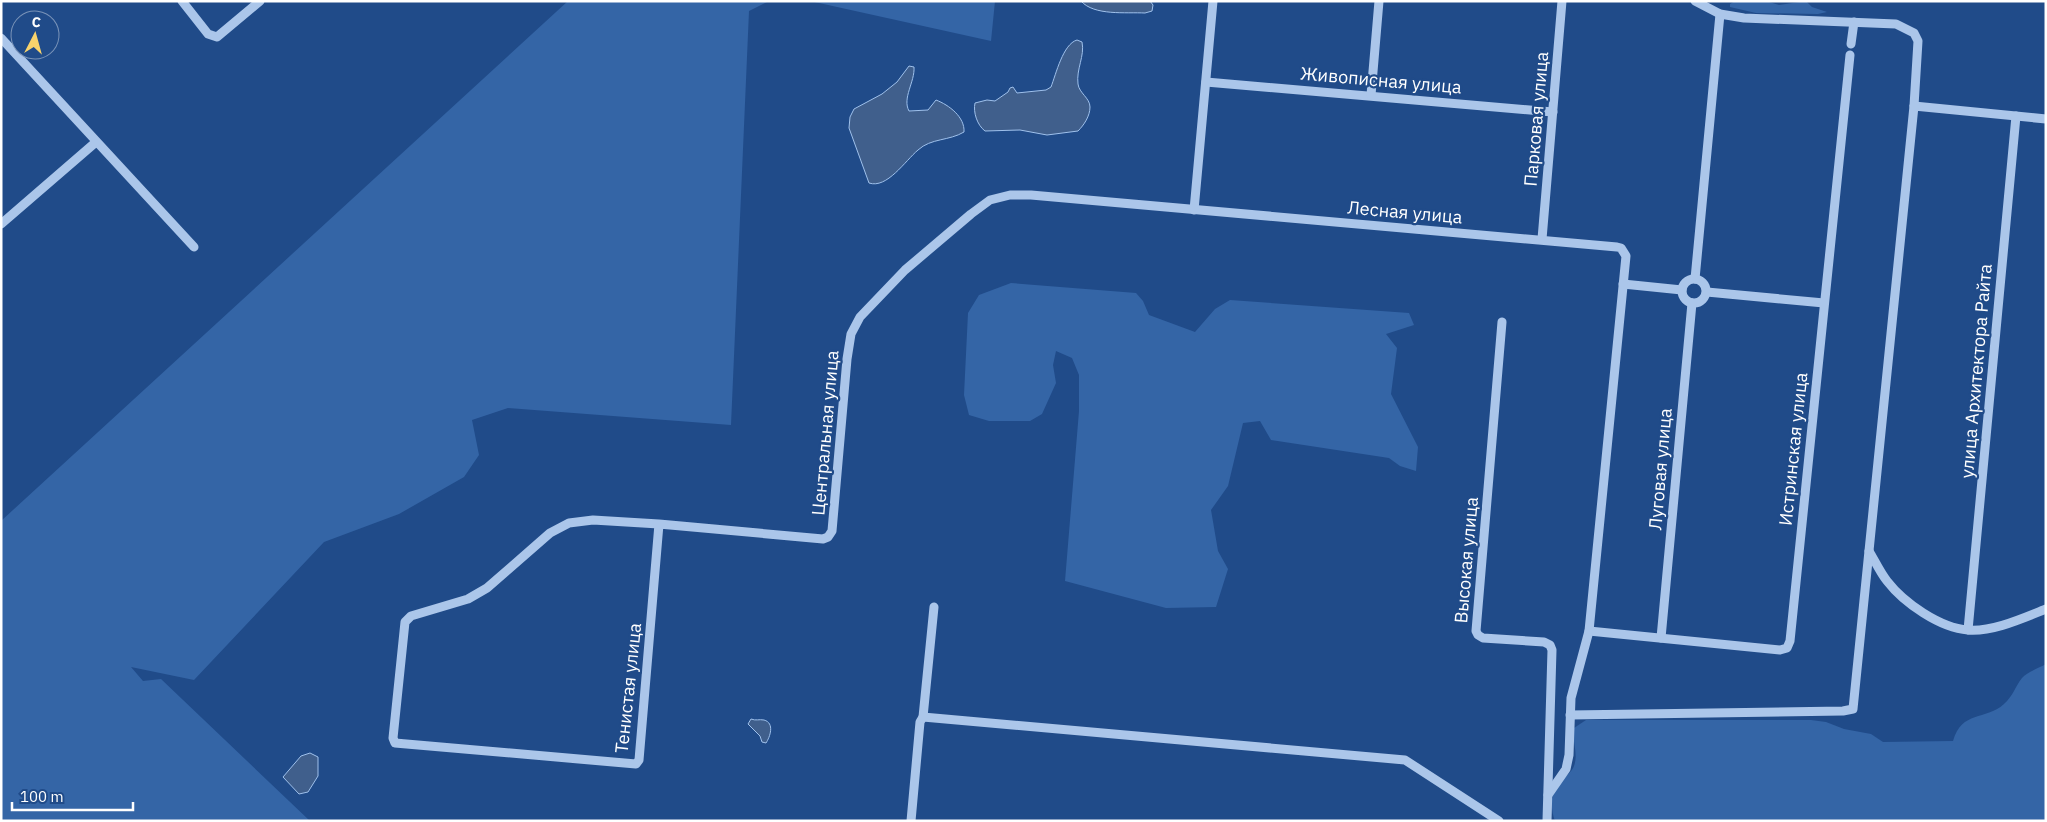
<svg xmlns="http://www.w3.org/2000/svg" width="2047" height="822" font-family="'IBM Plex Sans',sans-serif">
<style>
.green{fill:#3465a6}
.water{fill:#405f8c;stroke:#9fc1ec}
.lines{fill:none;stroke-linecap:round;stroke-linejoin:round}
.minor{stroke:#abc6ea;stroke-width:9}
.labels{text-anchor:middle;dominant-baseline:central;stroke-width:4.5;stroke-linejoin:round;paint-order:stroke}
.street-label{font-size:18px;fill:#fff;stroke:#204b89}
</style>
<rect width="100%" height="100%" fill="#204b89"/>
<!-- green -->
<g class="green">
<polygon points="568,1 769,1 749,11 731,425 508,408 472,420 479,455 464,477 399,514 324,542 194,680 131,667 143,681 161,679 310,821 1,821 1,521"/>
<polygon points="810,1 995,1 991,41"/>
<polygon points="1735,1 1766,1 1779,5 1806,1 1812,7 1827,12 1818,14 1756,13 1730,7 1730,4"/>
<polygon points="1011,283 1136,293 1143,301 1149,315 1195,332 1215,309 1230,300 1409,313 1414,325 1386,334 1397,348 1391,394 1418,447 1416,471 1400,466 1389,458 1271,440 1260,421 1243,423 1228,486 1211,510 1218,551 1228,569 1216,607 1166,608 1065,581 1079,411 1079,375 1072,358 1056,351 1053,365 1056,383 1042,414 1030,421 989,421 969,415 964,395 968,313 979,295"/>
<path d="M 2046,664 L 2046,821 L 1555,821 C 1550,808 1550,791 1561,781 C 1565,776 1572,772 1574,766 C 1579,753 1571,740 1574,728 L 1586,720 L 1811,720 L 1826,722 L 1844,729 L 1871,734 L 1883,742 L 1953,741 C 1962,710 1985,721 2004,704 C 2013,696 2015,687 2022,678 C 2027,672 2039,668 2046,664 Z"/>
</g>
<!-- water -->
<g class="water">
<path d="M 1081,1 L 1150,1 L 1153,5 L 1152,11 L 1145,13 C 1126,12 1094,16 1081,1 Z"/>
<path d="M 1077,40 L 1082,42 C 1085,56 1076,69 1078,84 C 1079,93 1090,98 1090,107 C 1090,116 1084,125 1078,131 L 1047,135 L 1020,130 L 985,131 C 977,125 973,112 975,103 L 987,100 L 995,101 L 1008,92 L 1010,88 L 1013,87 L 1017,93 L 1046,90 L 1051,87 C 1056,74 1063,44 1077,40 Z"/>
<path d="M 909,66 L 914,67 C 915,82 902,98 909,111 L 928,110 L 936,100 C 949,105 965,117 964,132 C 949,141 931,138 918,150 C 905,161 887,189 869,183 L 849,128 L 850,117 L 854,109 L 882,94 L 897,82 Z"/>
<path d="M 751,719 C 756,721 759,719 764,720 C 775,723 770,737 766,743 L 762,742 L 760,736 L 748,724 Z"/>
<polygon points="310,753 318,757 318,776 308,792 299,794 283,777 301,756"/>
</g>
<g class="lines">
<!-- minor -->
<g class="minor">
<polyline points="182,1 208,34 217,37 260,1"/>
<polyline points="1,38 194,247"/>
<polyline points="1851,44 1854,22"/>
<polyline points="1206,82 1553,112"/>
<polyline points="1371,95 1379,1"/>
<polyline points="1914,106 2046,119"/>
<polyline points="1194,210 1213,1"/>
<polyline points="1,224 96,142"/>
<polyline points="1542,239 1562,1"/>
<circle cx="1694" cy="291" r="12"/>
<polyline points="1695,279 1720,14"/>
<polyline points="1623,284 1682,290"/>
<polyline points="1707,292 1824,303"/>
<polyline points="1502,322 1476,631 1478,635 1483,638 1544,642 1550,645 1552,650 1547,821"/>
<polyline points="659,524 639,760 636,764 395,743 393,738 405,622 411,616 468,599 487,588 550,533 569,523 593,520 659,524 823,539 828,537 832,531 847,359 851,334 860,317 905,270 971,214 990,200 1010,195 1031,195 1617,247 1621,248 1626,256 1589,631 1571,698 1569,755 1566,769 1548,795"/>
<path d="M 1869,551 C 1875,561 1880,572 1887,581 C 1904,603 1940,628 1968,630 C 1993,632 2023,618 2046,609"/>
<polyline points="1968,630 2016,116"/>
<polyline points="1589,631 1780,650 1787,648 1790,641 1850,55"/>
<polyline points="1661,638 1692,303"/>
<polyline points="1570,715 1843,711 1853,709 1914,106 1918,41 1914,33 1896,24 1744,18 1720,14 1695,1"/>
<polyline points="923,717 1405,760 1499,821"/>
<polyline points="911,821 920,722 923,717 934,607"/>
</g>
</g>
<g class="labels">
<!-- street labels -->
<g class="street-label">
<text transform="translate(1381 80) rotate(5)">Живописная улица</text>
<text transform="translate(1536 119) rotate(-85)">Парковая улица</text>
<text transform="translate(1405 212) rotate(5)">Лесная улица</text>
<text transform="translate(1976 371) rotate(-85)">улица Архитектора Райта</text>
<text transform="translate(825 433) rotate(-85)">Центральная улица</text>
<text transform="translate(1793 449) rotate(-84)">Истринская улица</text>
<text transform="translate(1660 469) rotate(-85)">Луговая улица</text>
<text transform="translate(1466 560) rotate(-85)">Высокая улица</text>
<text transform="translate(628 688) rotate(-84)">Тенистая улица</text>
</g>
</g>
<!-- border -->
<rect width="2047" height="822" fill="none" stroke="#ffffff" stroke-width="5"/>
<!-- north arrow -->
<g transform="translate(35 35) rotate(6)"><circle r="24" fill="#204b89" stroke="#7993b8"/>
<path d="M0-4L9 19L0 12L-9 19Z" fill="#f8d36c"/>
<text y="-8" font-size="14" font-weight="bold" text-anchor="middle" fill="#ffffff">С</text>
</g>
<!-- scale -->
<path d="M12 802v8h121v-8" fill="none" stroke="#ffffff" stroke-width="2.5"/>
<text x="20" y="802" font-size="15" fill="#ffffff" stroke="#204b89" stroke-width="4" paint-order="stroke">100 m</text>
</svg>
